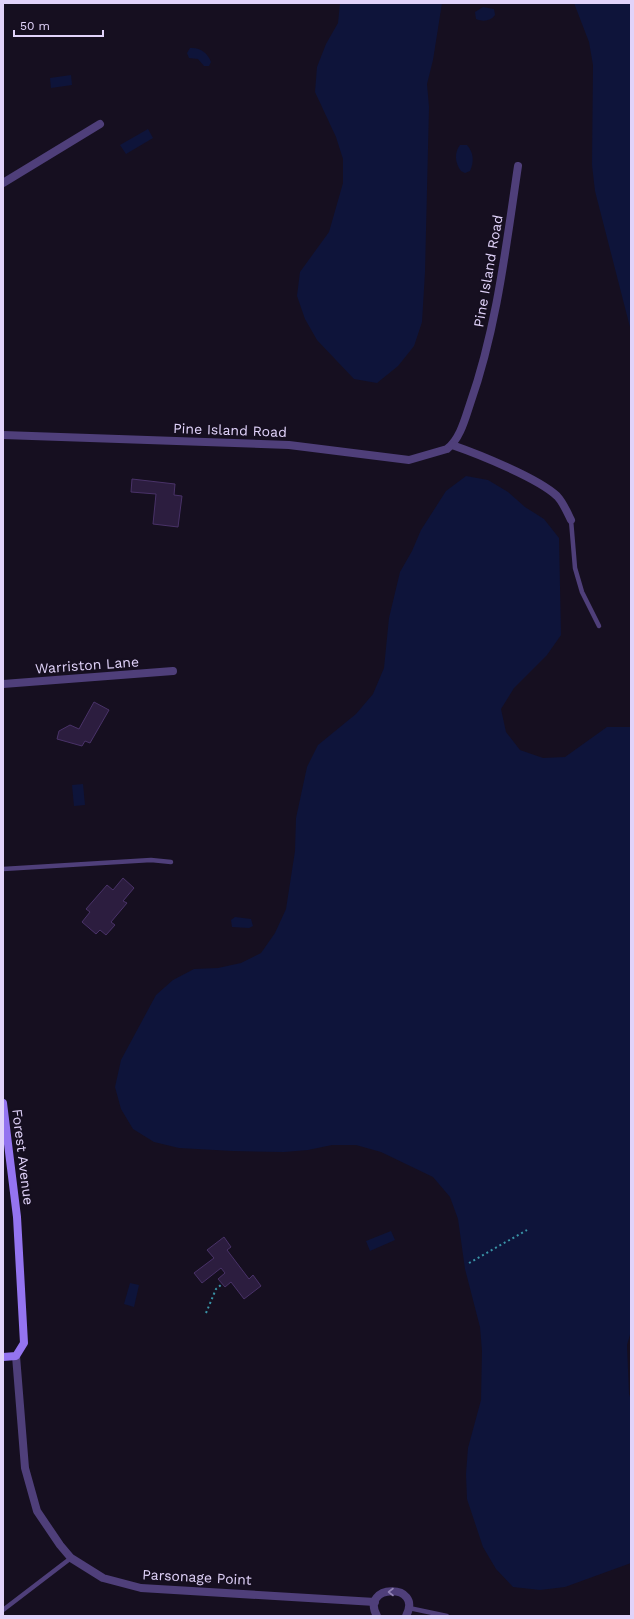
<svg xmlns="http://www.w3.org/2000/svg" width="634" height="1619" font-family="'Work Sans',sans-serif">
<style>
.water{fill:#0e143a}
.building{fill:#2c1d3f;stroke:#493268}
.lines{fill:none;stroke-linecap:round;stroke-linejoin:round}
.path{stroke:#3a94a7;stroke-width:2;stroke-dasharray:2 3;stroke-linecap:butt}
.lane{stroke:#4f3f7a;stroke-width:4.5}
.street{stroke:#4f3f7a;stroke-width:8}
.secondary{stroke:#9474f0;stroke-width:8}
.oneway{stroke:#9182b4}
.labels{text-anchor:middle;dominant-baseline:central;stroke-width:3.5;stroke-linejoin:round;paint-order:stroke}
.street-label{font-size:14px;fill:#e1d3fa;stroke:#160f20}
</style>
<rect width="100%" height="100%" fill="#160f20"/>
<!-- water -->
<g class="water">
<polygon points="340,3 442,3 433,60 427,84 429,107 425,272 422,322 414,346 398,366 377,383 354,379 317,340 305,319 297,296 300,272 329,232 343,183 343,159 336,137 315,92 317,67 326,44 338,23"/>
<polygon points="574,3 631,3 631,331 595,191 592,165 593,65 589,42"/>
<path d="M 483,7 L 494,9 L 495,15 C 491,21 483,22 476,19 L 475,12 Z"/>
<path d="M 190,48 C 200,47 208,53 211,62 L 209,66 L 204,66 L 198,59 L 189,58 L 187,53 Z"/>
<polygon points="71,75 72,85 51,88 50,78"/>
<polygon points="148,129 153,138 126,154 120,145"/>
<path d="M 460,145 L 467,145 C 474,153 474,162 470,171 L 465,173 L 461,171 C 455,163 454,153 460,145 Z"/>
<polygon points="466,476 488,480 508,492 525,507 544,519 559,538 561,635 547,655 514,688 501,709 506,732 520,750 543,758 565,757 607,727 631,727 631,1331 627,1345 629,1394 631,1400 631,1563 565,1587 540,1590 513,1587 496,1569 483,1547 467,1499 466,1474 468,1448 481,1400 482,1351 480,1327 465,1269 458,1219 450,1197 433,1177 381,1152 356,1145 332,1145 308,1150 284,1152 233,1151 179,1148 154,1142 133,1129 121,1109 115,1087 121,1060 156,995 173,980 194,969 218,968 241,963 261,953 275,933 286,909 295,851 296,818 307,767 318,745 356,714 373,694 384,668 389,618 400,572 412,551 421,530 446,491"/>
<polygon points="83,784 85,805 74,806 72,785"/>
<polygon points="235,917 251,919 253,926 249,928 232,927 231,920"/>
<polygon points="391,1231 395,1240 370,1251 366,1241"/>
<polygon points="130,1283 139,1285 134,1307 124,1304"/>
</g>
<!-- building -->
<g class="building">
<polygon points="132,479 175,484 174,495 182,496 178,527 153,524 156,494 131,492"/>
<polygon points="94,702 109,710 90,743 85,741 82,746 57,739 59,731 70,725 79,729"/>
<polygon points="123,878 134,888 123,901 127,903 111,922 115,925 106,935 100,930 96,934 82,922 90,912 86,909 107,885 113,890"/>
<polygon points="224,1237 231,1247 227,1250 249,1279 253,1275 261,1286 244,1299 231,1282 225,1287 218,1279 225,1273 221,1268 202,1283 194,1273 214,1258 207,1250"/>
</g>
<g class="lines">
<!-- path -->
<g class="path">
<polyline points="469,1263 527,1230"/>
<polyline points="206,1313 216,1289 222,1284"/>
</g>
<!-- lane -->
<g class="lane">
<polyline points="571,520 575,568 582,592 599,626"/>
<polyline points="3,869 151,860 171,862"/>
<polyline points="409,1608 447,1616"/>
<polyline points="3,1610 71,1558"/>
</g>
<!-- street -->
<g class="street">
<polyline points="3,183 100,124"/>
<path d="M 3,435 L 289,445 L 409,460 L 447,449 C 460,439 465,419 470,404 C 497,327 506,246 518,166"/>
<path d="M 452,445 C 478,454 538,478 557,496 C 563,502 567,512 571,520"/>
<polyline points="3,684 173,671"/>
<polyline points="16,1356 25,1468 37,1511 60,1545 71,1558 103,1578 141,1588 375,1602"/>
<path d="M 377,1616 C 359,1584 424,1582 406,1616"/>
</g>
<!-- secondary -->
<polyline class="secondary" points="3,1103 17,1217 24,1343 16,1356 3,1357"/>
</g>
<!-- one-way arrows -->
<defs><path id="oneway-chevron" d="M-2-3.5L2.5 0L-2 3.5" fill="none" stroke-width="1.6" stroke-linecap="round" stroke-linejoin="round"/></defs>
<use class="oneway" href="#oneway-chevron" transform="translate(391 1592) rotate(180)"/>
<g class="labels">
<!-- street labels -->
<g class="street-label">
<text transform="translate(488 271) rotate(-80)">Pine Island Road</text>
<text transform="translate(230 430) rotate(2)">Pine Island Road</text>
<text transform="translate(87 665) rotate(-4)">Warriston Lane</text>
<text transform="translate(23 1157) rotate(83)">Forest Avenue</text>
<text transform="translate(197 1577) rotate(3)">Parsonage Point</text>
</g>
</g>
<!-- border -->
<rect width="634" height="1619" fill="none" stroke="#e1d3fa" stroke-width="8"/>
<!-- scale -->
<path d="M14 30v6h89v-6" fill="none" stroke="#e1d3fa" stroke-width="2"/>
<text x="20" y="30" font-size="12" fill="#e1d3fa" stroke="#160f20" stroke-width="3" paint-order="stroke">50 m</text>
</svg>
